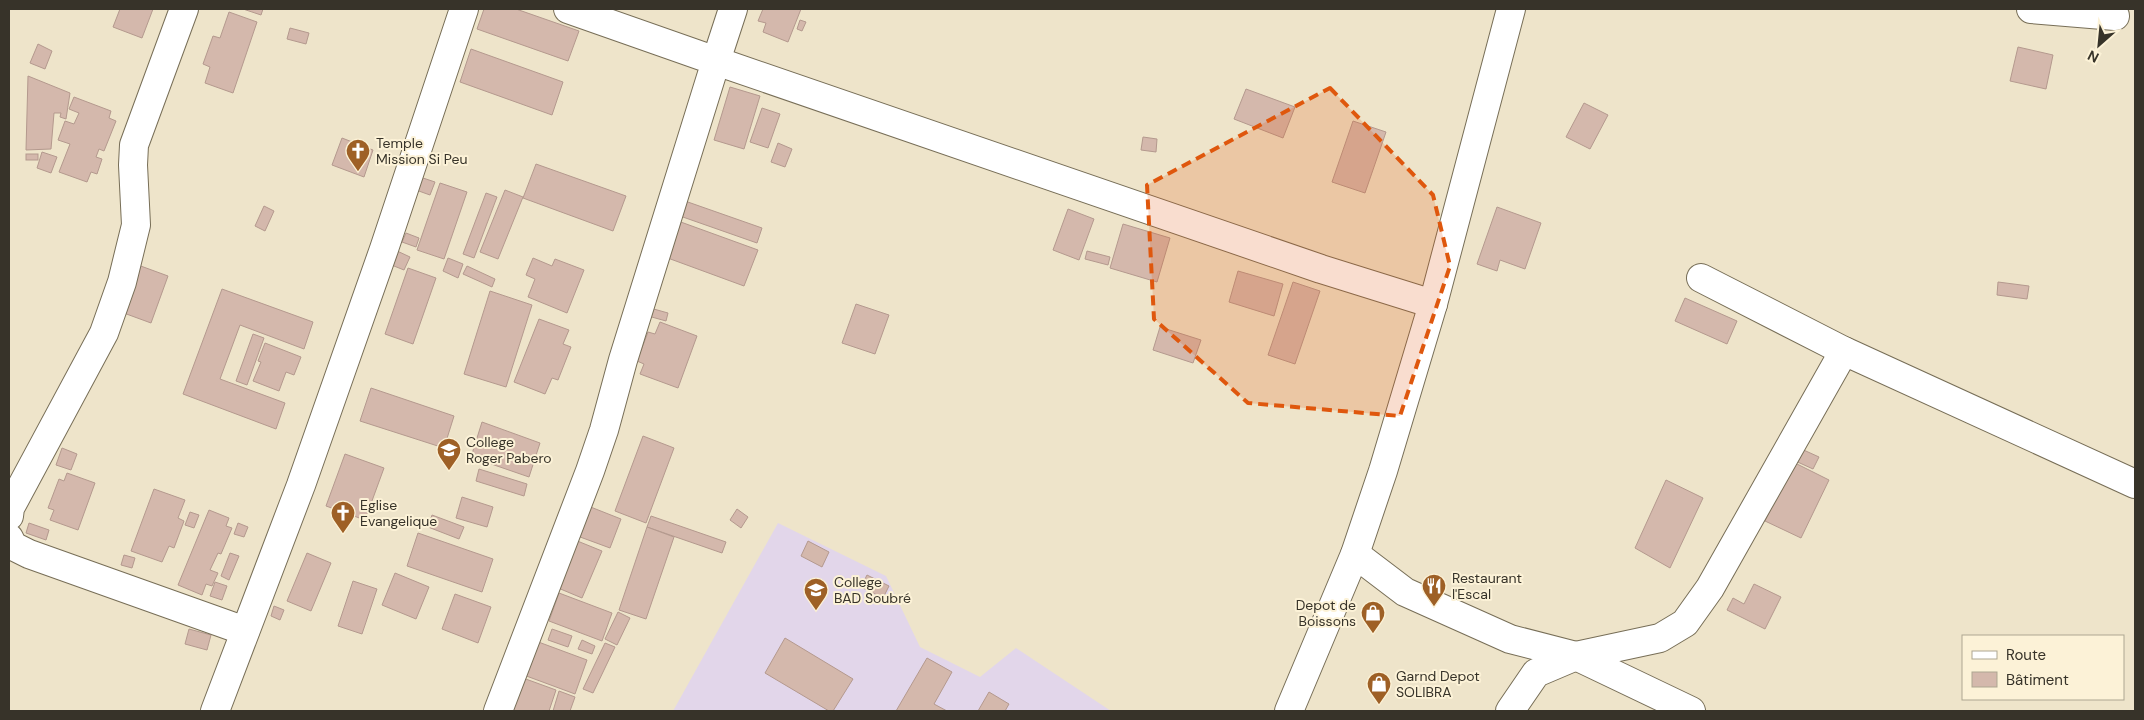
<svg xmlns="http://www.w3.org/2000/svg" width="2144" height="720" font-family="'DM Sans',sans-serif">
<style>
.education{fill:#e2d6ea}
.building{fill:#d4b8ac;stroke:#b4998e}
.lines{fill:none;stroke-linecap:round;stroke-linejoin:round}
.minor-casing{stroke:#776e57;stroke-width:30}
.major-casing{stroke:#776e57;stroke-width:30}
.minor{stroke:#fff;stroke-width:28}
.major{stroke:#fff;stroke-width:28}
.marked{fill:#df570d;fill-opacity:0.2;stroke:#df570d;stroke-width:4;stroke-dasharray:10 6;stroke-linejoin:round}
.labels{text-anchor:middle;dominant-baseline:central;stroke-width:4;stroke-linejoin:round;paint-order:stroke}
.poi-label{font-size:14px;fill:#373329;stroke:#fcf2d7;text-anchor:start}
</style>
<rect width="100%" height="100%" fill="#eee4ca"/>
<!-- education -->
<polygon class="education" points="778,523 886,576 920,647 980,677 1016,648 1111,711 673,711"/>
<!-- building -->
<g class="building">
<polygon points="120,9 153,9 142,38 113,27"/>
<polygon points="243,9 263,9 261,15"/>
<polygon points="484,9 516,9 579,31 568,61 477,29"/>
<polygon points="763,9 801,9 788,42 763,32 766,23 758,21"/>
<polygon points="229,12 257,22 233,93 205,83 210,67 203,64 213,36 220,38"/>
<polygon points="800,20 806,22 802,31 797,29"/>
<polygon points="290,28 309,33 306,44 287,39"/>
<polygon points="38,44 52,51 45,69 30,63"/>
<polygon points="2018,47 2053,55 2046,89 2010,81"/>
<polygon points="471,49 563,82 552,115 460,82"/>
<polygon points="28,76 70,93 66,119 60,117 61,113 54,113 51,149 26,150"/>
<polygon points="730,87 760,96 744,149 714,140"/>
<polygon points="1246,89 1295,107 1283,138 1234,119"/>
<polygon points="74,97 111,111 109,118 116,121 104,151 99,149 96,157 102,159 97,174 91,172 87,182 59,172 70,144 58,140 65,121 74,124 79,113 69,109"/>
<polygon points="1584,103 1608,115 1590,149 1566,137"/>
<polygon points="762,108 780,114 768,148 750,142"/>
<polygon points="1353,121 1386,132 1365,193 1332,182"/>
<polygon points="1143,137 1157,139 1156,152 1141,150"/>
<polygon points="342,138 373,150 364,177 332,165"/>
<polygon points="778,143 792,149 785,167 771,162"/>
<polygon points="42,152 57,157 51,173 37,168"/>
<rect x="26" y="154" width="12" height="6"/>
<polygon points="536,164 626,196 613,231 523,198"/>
<polygon points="420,177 435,182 430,195 416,190"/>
<polygon points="440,183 467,192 444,259 417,250"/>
<polygon points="505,190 523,197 498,259 480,252"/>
<polygon points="486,193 497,197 474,258 463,254"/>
<polygon points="685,201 762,228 757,243 680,216"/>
<polygon points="264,206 274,211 265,231 255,226"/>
<polygon points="1497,207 1541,223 1525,269 1500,260 1497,271 1477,264"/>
<polygon points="1068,209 1094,219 1079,260 1053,250"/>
<polygon points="678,221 758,250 744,286 665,257"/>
<polygon points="1123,224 1170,238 1157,282 1110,268"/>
<polygon points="406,233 419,238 416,247 402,242"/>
<polygon points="395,250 410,257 404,270 389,264"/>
<polygon points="1087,251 1110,257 1108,265 1085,259"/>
<polygon points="448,258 463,264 458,278 443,271"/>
<polygon points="533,258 552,266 555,259 584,270 567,313 528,297 535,279 526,275"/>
<polygon points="138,265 168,276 151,323 121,312"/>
<polygon points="467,266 495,279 492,287 463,274"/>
<polygon points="408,268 436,278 413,344 385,334"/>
<polygon points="1238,271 1283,284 1274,316 1229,302"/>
<polygon points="1293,282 1320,291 1295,364 1268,355"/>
<polygon points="1998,282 2029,286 2027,299 1997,295"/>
<polygon points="222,289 313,322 304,349 240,325 220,379 285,403 276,429 183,394"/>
<polygon points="490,291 532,305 506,387 464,374"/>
<polygon points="1685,298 1737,321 1727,344 1675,321"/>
<polygon points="856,304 889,315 875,354 842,343"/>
<polygon points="643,306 668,313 666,321 641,314"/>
<polygon points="539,319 569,330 563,344 571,347 558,380 552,378 545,394 514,382"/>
<polygon points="660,322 697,336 678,388 640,374 644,364 637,361 648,332 655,334"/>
<polygon points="1160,327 1201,340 1193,363 1153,350"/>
<polygon points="253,334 264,338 247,385 236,381"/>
<polygon points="265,343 301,357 294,375 286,372 279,391 253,381 261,362 258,361"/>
<polygon points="371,388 454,416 444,448 360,421"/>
<polygon points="482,422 540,443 529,477 471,457"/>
<polygon points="643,436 674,448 646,523 615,511"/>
<polygon points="1797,447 1819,457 1813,469 1791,459"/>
<polygon points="62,448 77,454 71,470 56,465"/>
<polygon points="345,454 384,468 365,520 326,506"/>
<polygon points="1793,462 1829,480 1801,538 1765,521"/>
<polygon points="479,469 527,484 524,496 476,481"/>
<polygon points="67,473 95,483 78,530 50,520 54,510 48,508 59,479 64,481"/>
<polygon points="1666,480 1703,498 1670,568 1635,548"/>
<polygon points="154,489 185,500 178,518 184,521 174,548 169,546 162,562 131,551"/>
<polygon points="462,497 493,507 487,527 456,518"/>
<polygon points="583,504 621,519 610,548 572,534"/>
<polygon points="737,509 748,517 741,528 730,520"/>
<polygon points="209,510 229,518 226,526 232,528 221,554 218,553 210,570 218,573 212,586 206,584 202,595 178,585"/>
<polygon points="190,512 199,515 194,528 185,525"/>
<polygon points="432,515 464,527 459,539 428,527"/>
<polygon points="651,516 726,542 722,553 647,527"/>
<polygon points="29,523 49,530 46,540 26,533"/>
<polygon points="238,523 248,527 244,537 234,534"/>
<polygon points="647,527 674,537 646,619 619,610"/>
<polygon points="418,533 493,559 482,592 407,566"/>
<polygon points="570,538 602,551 582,598 551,585"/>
<polygon points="808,541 829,552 822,567 801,556"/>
<polygon points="230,553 239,556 229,580 221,576"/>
<polygon points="307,553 331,563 311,611 287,601"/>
<polygon points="124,555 135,558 132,568 121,565"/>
<polygon points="395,573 429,587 416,619 382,605"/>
<polygon points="867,575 889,586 883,598 861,587"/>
<polygon points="353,581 377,589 362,634 338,626"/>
<polygon points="215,582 227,586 222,600 210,596"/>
<polygon points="1754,584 1781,597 1765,629 1727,610 1733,598 1744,604"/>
<polygon points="559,593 612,613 602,641 549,621"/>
<polygon points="455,594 491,607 478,643 442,629"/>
<polygon points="274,606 284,610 280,620 271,616"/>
<polygon points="618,612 630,618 617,645 605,639"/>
<polygon points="189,629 211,635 207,650 185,644"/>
<polygon points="552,629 572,636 568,647 548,640"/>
<polygon points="785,638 853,679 833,711 829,711 765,673"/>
<polygon points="533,640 587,660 575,694 521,674"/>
<polygon points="582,640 595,646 592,654 578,649"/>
<polygon points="605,643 615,647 593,693 583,689"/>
<polygon points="927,658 952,672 934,704 947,711 896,711"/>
<polygon points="523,678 556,690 549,711 511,711"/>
<polygon points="559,691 575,697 570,711 553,711"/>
<polygon points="989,692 1009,704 1005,711 978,711"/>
</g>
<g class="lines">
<defs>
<g id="minor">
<polyline points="733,9 716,61 1321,269 1433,304"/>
<polyline points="2031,9 2115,16"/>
<polyline points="1701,278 1844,351 2135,484"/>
<polyline points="9,516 10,508 104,333 122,282 136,225 133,165 134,145 184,9"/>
<polyline points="9,538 13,546 29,554 245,631"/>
<polyline points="1355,554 1405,592 1510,639 1576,656 1691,711"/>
<polyline points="215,711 301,485 384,249 464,9"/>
<polyline points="498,711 590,471 604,430 623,360 716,61 568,9"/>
<polyline points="1510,711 1536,673 1576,656 1660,638 1685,623 1710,588 1844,351"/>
</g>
<polyline id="major" points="1289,711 1355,554 1383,471 1433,304 1511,9"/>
</defs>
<!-- minor casing -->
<use href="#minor" class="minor-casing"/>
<!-- major casing -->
<use href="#major" class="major-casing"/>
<!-- minor -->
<use href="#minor" class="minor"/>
<!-- major -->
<use href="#major" class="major"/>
</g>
<!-- marked area -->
<path class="marked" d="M 1330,88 L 1433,195 L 1450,266 L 1400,416 L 1248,403 L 1154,319 L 1147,185 Z"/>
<!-- icons -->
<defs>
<symbol id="church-pin" viewBox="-11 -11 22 30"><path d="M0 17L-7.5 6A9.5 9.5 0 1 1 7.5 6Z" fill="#9e6026" stroke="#fcf2d7"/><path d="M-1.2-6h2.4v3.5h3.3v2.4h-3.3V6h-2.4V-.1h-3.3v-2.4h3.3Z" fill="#fff"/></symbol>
<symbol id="school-pin" viewBox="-11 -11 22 30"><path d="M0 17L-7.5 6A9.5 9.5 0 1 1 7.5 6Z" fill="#9e6026" stroke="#fcf2d7"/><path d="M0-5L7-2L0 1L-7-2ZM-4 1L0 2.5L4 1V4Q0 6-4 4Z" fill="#fff"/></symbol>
<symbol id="restaurant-pin" viewBox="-11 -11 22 30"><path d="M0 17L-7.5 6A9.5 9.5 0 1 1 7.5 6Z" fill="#9e6026" stroke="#fcf2d7"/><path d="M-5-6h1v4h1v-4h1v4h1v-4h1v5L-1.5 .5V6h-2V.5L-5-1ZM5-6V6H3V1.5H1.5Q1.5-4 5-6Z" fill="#fff"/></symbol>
<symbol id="shop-pin" viewBox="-11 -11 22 30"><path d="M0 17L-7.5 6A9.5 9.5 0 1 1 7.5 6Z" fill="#9e6026" stroke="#fcf2d7"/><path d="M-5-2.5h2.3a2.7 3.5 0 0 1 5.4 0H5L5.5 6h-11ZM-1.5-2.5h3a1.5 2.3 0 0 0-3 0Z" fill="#fff"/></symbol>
</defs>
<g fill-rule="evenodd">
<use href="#church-pin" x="344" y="137" width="28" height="38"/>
<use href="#school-pin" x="435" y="436" width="28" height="38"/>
<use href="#church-pin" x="329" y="499" width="28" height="38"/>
<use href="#restaurant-pin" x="1420" y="572" width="28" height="38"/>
<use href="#school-pin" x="802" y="576" width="28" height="38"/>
<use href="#shop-pin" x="1359" y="599" width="28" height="38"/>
<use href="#shop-pin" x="1365" y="670" width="28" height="38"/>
</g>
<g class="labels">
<!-- poi labels -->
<g class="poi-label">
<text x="376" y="143">Temple<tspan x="376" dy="16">Mission Si Peu</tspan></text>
<text x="466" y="442">College<tspan x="466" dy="16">Roger Pabero</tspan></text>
<text x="360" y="505">Eglise<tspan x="360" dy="16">Evangelique</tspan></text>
<text x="1452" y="578">Restaurant<tspan x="1452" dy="16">l'Escal</tspan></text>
<text x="834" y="582">College<tspan x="834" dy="16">BAD Soubré</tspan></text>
<text x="1356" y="605" text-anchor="end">Depot de<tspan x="1356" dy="16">Boissons</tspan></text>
<text x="1396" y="676">Garnd Depot<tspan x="1396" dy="16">SOLIBRA</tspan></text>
</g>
</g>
<!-- border -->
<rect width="2144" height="720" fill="none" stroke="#373329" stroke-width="20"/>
<!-- legend -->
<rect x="1962" y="635" width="162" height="65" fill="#fcf2d7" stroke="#ada691"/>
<rect x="1972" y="651" width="25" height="8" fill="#ffffff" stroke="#ada691"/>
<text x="2006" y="660" font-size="15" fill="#373329">Route</text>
<rect x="1972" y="672" width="25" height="15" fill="#d4b8ac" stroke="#ada691"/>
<text x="2006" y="685" font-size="15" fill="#373329">Bâtiment</text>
<!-- north arrow -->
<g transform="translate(2099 45) rotate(207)" stroke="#fcf2d7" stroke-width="4" paint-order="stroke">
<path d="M0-4L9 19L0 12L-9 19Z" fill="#373329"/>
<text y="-8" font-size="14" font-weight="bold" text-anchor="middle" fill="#373329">N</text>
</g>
</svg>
